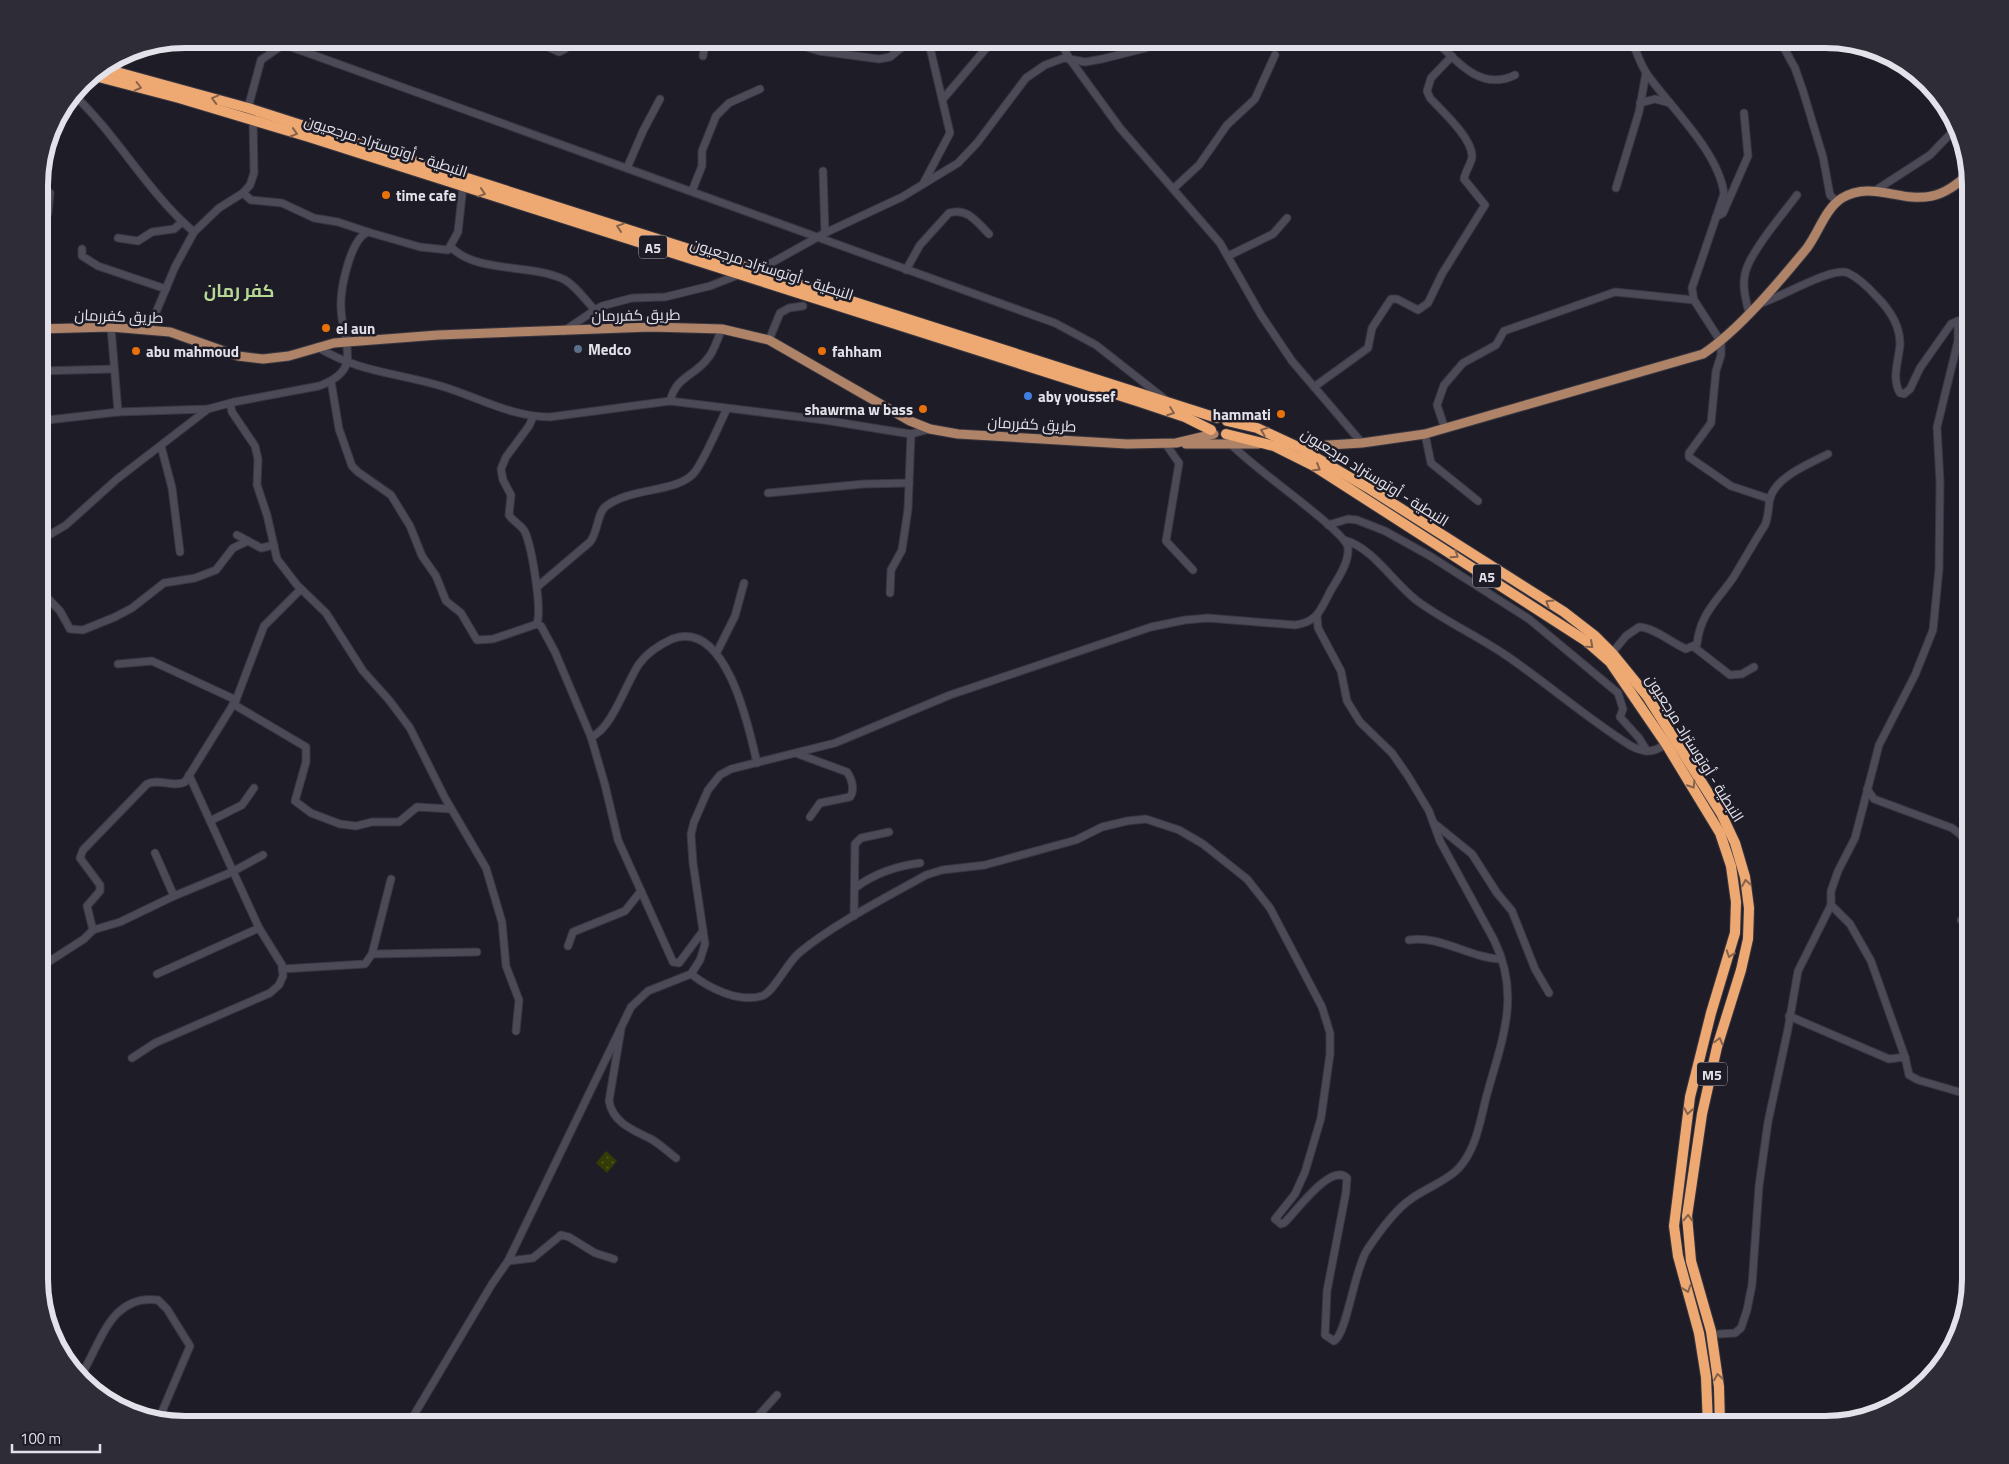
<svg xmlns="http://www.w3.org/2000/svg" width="2009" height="1464" font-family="'Titillium Web',Cairo,sans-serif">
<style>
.park{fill:url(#park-dots)}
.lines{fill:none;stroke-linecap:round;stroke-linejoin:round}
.minor-casing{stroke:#383640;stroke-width:9}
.major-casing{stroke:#383640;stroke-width:11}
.highway-casing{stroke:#383640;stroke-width:12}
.minor{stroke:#4d4a57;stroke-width:7}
.major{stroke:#ae8367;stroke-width:9}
.highway{stroke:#eea972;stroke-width:10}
.oneway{stroke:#86624c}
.food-dot{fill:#e8710a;stroke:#1e1c27;stroke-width:2}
.service-dot{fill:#5c6f8a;stroke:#1e1c27;stroke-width:2}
.shop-dot{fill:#3f7fe0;stroke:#1e1c27;stroke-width:2}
.labels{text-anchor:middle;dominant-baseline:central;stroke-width:5;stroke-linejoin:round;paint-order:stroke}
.shield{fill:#1e1c27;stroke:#a8a7b0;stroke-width:1}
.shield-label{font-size:14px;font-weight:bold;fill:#e3e2ea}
.street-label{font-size:15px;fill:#e3e2ea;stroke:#1e1c27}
.poi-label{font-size:15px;font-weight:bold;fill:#e3e2ea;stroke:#1e1c27;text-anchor:start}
.quarter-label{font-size:18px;font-weight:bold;fill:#b5d994;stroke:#1e1c27}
.rim{fill:none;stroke:#e3e2ea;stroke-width:6}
</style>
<defs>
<pattern id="park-dots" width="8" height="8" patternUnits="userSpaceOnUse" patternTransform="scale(1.25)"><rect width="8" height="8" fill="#343b04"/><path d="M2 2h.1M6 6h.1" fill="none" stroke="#515729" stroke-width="1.8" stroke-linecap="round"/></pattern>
</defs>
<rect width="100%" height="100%" fill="#1e1c27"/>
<!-- park -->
<polygon class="park" points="606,1151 617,1161 607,1173 596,1163"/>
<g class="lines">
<defs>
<g id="minor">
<polyline points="269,39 1055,323 1096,345 1166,400"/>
<polyline points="530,39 559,52 565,49 571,39"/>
<polyline points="779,39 819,51 879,59 890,57 912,39"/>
<polyline points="1059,39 1069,58 1120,128 1220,243 1261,315 1292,361 1362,443"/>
<path d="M 1434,39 C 1456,61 1481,92 1515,75"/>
<path d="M 1631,39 C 1636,50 1640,64 1647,74 C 1671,108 1719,152 1724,194 L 1692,288 L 1694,300 L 1721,342 L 1721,355 L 1716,371 L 1711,423 L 1689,453 L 1689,457 L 1731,486 L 1770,499"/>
<polyline points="1779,39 1795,68 1803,91 1823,157 1830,195 1837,202"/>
<polyline points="703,56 706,39"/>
<path d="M 73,94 C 118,136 147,192 194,232"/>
<polyline points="943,99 994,39"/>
<polyline points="1640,103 1655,99 1670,103"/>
<polyline points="248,108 261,60 284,44"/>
<polyline points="627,168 643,131 660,99"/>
<polyline points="823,171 825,233"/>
<polyline points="923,184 950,133 928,39"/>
<polyline points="1616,188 1639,112 1646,73"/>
<polyline points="1173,189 1199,165 1227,125 1255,99 1275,55"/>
<polyline points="1876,190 1930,155 1957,127"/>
<polyline points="692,191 702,166 702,151 716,116 729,103 760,89"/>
<polyline points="243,193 251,200 282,203 314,218 338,222 368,232"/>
<polyline points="39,213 47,215 48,213 50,193"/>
<polyline points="1716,217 1723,213 1748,156 1744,113"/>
<polyline points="118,238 138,241 152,232 174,229 182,222"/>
<path d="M 451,247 C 477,274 532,263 565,280 C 577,287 585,300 595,310 L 602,306 L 632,298 L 665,297 L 710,286 L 738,275"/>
<polyline points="82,249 82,256 98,266 166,289"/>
<polyline points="1228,256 1273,234 1287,218"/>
<path d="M 906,270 L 920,245 L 949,213 C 967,207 977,222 989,234"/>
<polyline points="757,271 825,233 902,197 958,163 977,143 1026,78 1045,65 1064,58 1085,62 1102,59 1146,48 1163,39"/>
<path d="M 1759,304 C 1780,298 1832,266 1848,273 C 1859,278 1869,288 1877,297 C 1889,309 1900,326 1900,344 C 1899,360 1891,378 1900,393 L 1904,394 L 1910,389 L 1920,368 L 1951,324 L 1958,321 L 1970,326"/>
<path d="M 1749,313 C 1746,300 1742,287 1745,274 C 1749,253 1783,214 1797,195"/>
<polyline points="111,327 118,412"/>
<polyline points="149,329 175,267 194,232 219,208 243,193 250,185 254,173 253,120"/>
<polyline points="564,331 595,310"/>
<polyline points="769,340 780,313 789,308 803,306"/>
<path d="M 317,347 C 361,373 394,372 441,386 C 478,397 511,417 550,417 L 670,401 L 824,420 L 898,432 L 911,434 L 930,429"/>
<polyline points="39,371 114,369"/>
<path d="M 331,381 L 339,429 L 352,466 L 358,472 L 391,495 L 410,526 L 422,556 L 436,576 L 446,601 L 461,613 L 477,640 L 493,639 L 537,624 L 541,626 L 555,652 L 591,737 C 612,729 626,683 639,664 C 647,653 659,645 672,639 C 726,618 749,727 757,763"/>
<path d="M 1314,387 L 1368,348 L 1372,328 L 1391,299 L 1397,299 L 1418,310 L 1428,303 L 1442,274 L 1485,205 L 1464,179 C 1465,171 1472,163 1472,156 C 1472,138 1442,111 1430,98 L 1427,91 L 1431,78 L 1452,56"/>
<path d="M 670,401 C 677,375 694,377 708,358 C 715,350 717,339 722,329"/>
<polyline points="230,403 232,412 255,446 258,459 257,485 267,515 277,559 297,585 326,613 363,671 389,700 410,728 445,798 486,868 502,922 506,966 519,1000 516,1031"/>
<path d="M 533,417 L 529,426 L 506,457 L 501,469 L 503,480 L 511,495 L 509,515 C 513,522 521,524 525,532 C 532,548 542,608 537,624"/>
<path d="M 39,421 L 118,412 L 208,409 L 234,402 L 319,386 C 330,382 344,375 347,362 C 350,345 341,325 341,308 C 340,290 350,239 368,232 L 420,247 L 448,250 L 458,232 L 463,186"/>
<polyline points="1445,429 1437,405 1444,385 1463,363 1496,345 1504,331 1615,292 1694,300"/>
<polyline points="1425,434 1431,463 1478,501"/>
<polyline points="1165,443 1179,463 1166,541 1193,570"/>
<polyline points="161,446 172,488 180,552"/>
<polyline points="768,493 864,484 909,483"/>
<polyline points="1328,525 1348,519 1357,520 1385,531 1430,556 1529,619 1618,693 1623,709 1620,717 1639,738 1647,751"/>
<polyline points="237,535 261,548 274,545"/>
<path d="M 1344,540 C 1372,547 1392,581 1416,600 C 1444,621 1478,636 1507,656 C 1549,685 1588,719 1631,746 C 1645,753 1653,753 1666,744"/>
<polyline points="39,541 66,525 117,479 208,409"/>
<path d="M 39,556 C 43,569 48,581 39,594"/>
<path d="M 537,587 L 590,542 C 598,532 597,514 605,507 C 630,487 675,493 693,474 C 703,464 719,424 727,409"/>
<polyline points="41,591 60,611 70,629 83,630 115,617 132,608 164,583 195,578 216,570 233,548 248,541"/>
<polyline points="890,593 891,570 902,550 908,509 911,434"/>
<polyline points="1694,647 1730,675 1742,674 1754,667"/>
<polyline points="717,652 735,616 744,583"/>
<path d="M 1612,653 L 1626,636 L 1639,627 C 1653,627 1672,643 1686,649 L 1697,644 C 1700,614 1717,601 1733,578 C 1744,560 1754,542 1765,525 C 1769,516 1768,507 1770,498 C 1777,476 1809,464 1828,454"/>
<polyline points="118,664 152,661 236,700"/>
<polyline points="233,704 306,747 306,762 295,801 311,813 340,824 356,826 372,822 399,822 417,807 451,809"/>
<polyline points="591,737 605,785 618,840 673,962 679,963 703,931"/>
<path d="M 798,754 L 847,772 C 852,779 855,790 850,797 L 820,803 L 810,817"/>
<polyline points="1867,789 1874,799 1952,828 1961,835 1970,852"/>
<polyline points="210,821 242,805 254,788"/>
<polyline points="1435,824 1472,854 1497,893 1512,911 1535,969 1549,993"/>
<polyline points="155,853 174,896"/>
<path d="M 855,888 C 875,873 896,866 920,863"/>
<polyline points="1831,905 1850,924 1871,961 1905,1057"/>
<polyline points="1970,912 1961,920 1970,923"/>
<polyline points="854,916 855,844 861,838 889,832"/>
<polyline points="93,930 120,922 174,896 232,872 263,855"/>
<path d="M 1409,940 C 1441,935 1469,958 1501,959"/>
<polyline points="568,946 573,932 625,911 641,891"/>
<polyline points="372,954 477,952"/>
<path d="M 39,968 L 84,939 L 93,930 L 87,906 L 100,891 L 100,885 L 80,858 L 83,850 L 147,784 C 160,778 173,788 185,782 L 236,700 L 264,626 L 301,589"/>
<polyline points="282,969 365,964 372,954 391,879"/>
<polyline points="157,974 259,928"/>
<path d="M 691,974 C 709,988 738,1003 762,996 C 773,993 787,963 799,953 C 832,925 887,897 926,875 L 942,870 L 985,865 L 1076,840 L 1102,827 L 1127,821 L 1146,819 L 1179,830 L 1203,844 L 1247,879 L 1270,908 L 1322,1007 L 1330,1033 L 1330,1054 L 1321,1118 L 1305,1172 L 1295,1194 L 1275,1219 L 1281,1224 L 1284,1223 C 1296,1212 1331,1162 1347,1178 L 1346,1192 L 1327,1291 L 1325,1335 L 1334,1341 C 1347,1334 1354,1270 1367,1250 C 1377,1235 1396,1209 1411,1199 C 1426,1188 1447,1181 1459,1168 C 1476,1149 1480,1122 1486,1098 C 1501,1042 1522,997 1494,940 L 1440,841 L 1429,811 L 1408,776 L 1392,753 L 1360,722 L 1347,701 L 1341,671 L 1318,628 L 1317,616"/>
<polyline points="1789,1016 1889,1059 1905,1057 1909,1075 1918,1080 1970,1095"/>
<path d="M 621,1029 L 609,1101 C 613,1123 633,1130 651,1139 C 660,1144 668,1152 676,1158"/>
<polyline points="132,1058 155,1043 270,993 279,985 283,976 282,965 259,928 189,775"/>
<polyline points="508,1261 533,1258 561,1235 569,1237 595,1253 614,1259"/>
<polyline points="1719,1334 1735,1333 1741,1328 1747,1310 1752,1285 1759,1186 1768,1122 1788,1029 1798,971 1831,905 1831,891 1838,871 1855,838 1879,745 1915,675 1933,630 1939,569 1940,482 1937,427 1958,341 1958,321"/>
<polyline points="82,1376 92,1390"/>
<path d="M 80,1377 C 100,1346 110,1293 158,1300 L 167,1309 L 190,1346 L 158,1421"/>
<path d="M 408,1425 L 492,1284 L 508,1261 L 631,1007 L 648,991 L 691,974 L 700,960 L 705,944 L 693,863 L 691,834 L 694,822 L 708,790 L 720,775 L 731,769 L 835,743 L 950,695 L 1151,627 L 1185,620 L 1208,618 L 1295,625 C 1318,622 1321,609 1331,590 C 1338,578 1349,563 1348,548 C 1346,530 1246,464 1228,441"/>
<polyline points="576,1425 578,1424"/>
<polyline points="750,1425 777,1395"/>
</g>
<g id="major">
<polyline points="39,329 111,327 170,332 238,356 263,359 289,356 334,343 438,335 651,327 722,329 769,340 910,421 930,429 958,434 1127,444 1176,443 1214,434"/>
<polyline points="1186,444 1258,444"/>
<path d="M 1295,447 L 1362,443 L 1425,434 L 1703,354 C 1739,330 1779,282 1807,248 C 1819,232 1825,209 1842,198 C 1872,180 1900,203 1932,196 C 1946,193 1957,184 1968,175"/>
</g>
<g id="highway">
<polyline points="102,68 248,108 1217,418"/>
<polyline points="91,75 179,98 309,137 1140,402 1185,417 1211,430"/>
<polyline points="1227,421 1257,428 1298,447 1370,489 1564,612 1595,636 1612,653 1647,696 1721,813 1735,843 1745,877 1749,908 1748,939 1741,970 1717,1047 1702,1114 1687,1216 1691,1261 1711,1331 1719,1387 1720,1425"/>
<polyline points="1226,434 1274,446 1314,466 1586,641 1610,662 1666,744 1720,833 1731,866 1736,902 1735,933 1711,1013 1690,1097 1674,1226 1678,1256 1699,1333 1706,1377 1708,1425"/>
</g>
</defs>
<!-- minor casing -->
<use href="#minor" class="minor-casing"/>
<!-- major casing -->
<use href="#major" class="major-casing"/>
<!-- highway casing -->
<use href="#highway" class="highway-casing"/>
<!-- minor -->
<use href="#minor" class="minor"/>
<!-- major -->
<use href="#major" class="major"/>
<!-- highway -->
<use href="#highway" class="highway"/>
</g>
<!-- one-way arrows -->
<defs><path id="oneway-chevron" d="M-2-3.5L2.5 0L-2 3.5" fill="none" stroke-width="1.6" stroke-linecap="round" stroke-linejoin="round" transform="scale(1.25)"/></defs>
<g class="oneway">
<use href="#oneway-chevron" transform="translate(138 87) rotate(14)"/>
<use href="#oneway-chevron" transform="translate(215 99) rotate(-165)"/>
<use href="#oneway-chevron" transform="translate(294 133) rotate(17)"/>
<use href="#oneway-chevron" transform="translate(482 193) rotate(18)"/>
<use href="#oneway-chevron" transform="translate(620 227) rotate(-162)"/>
<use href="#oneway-chevron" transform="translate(1171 412) rotate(20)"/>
<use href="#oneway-chevron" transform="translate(1264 431) rotate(-159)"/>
<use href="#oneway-chevron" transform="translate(1317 468) rotate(31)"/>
<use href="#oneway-chevron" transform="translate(1455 555) rotate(33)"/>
<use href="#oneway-chevron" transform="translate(1549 603) rotate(-148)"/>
<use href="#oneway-chevron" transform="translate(1590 645) rotate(41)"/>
<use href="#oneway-chevron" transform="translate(1692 785) rotate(58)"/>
<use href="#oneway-chevron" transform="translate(1746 883) rotate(-99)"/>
<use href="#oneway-chevron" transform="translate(1730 954) rotate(109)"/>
<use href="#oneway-chevron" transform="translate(1719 1041) rotate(-74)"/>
<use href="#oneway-chevron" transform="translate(1688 1111) rotate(99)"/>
<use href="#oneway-chevron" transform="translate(1688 1218) rotate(-88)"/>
<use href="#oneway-chevron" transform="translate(1687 1289) rotate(71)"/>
<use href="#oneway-chevron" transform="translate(1718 1377) rotate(-99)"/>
</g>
<!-- markers -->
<g class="food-dot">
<circle cx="386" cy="195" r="5"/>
<circle cx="326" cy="328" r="5"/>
<circle cx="136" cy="351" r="5"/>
<circle cx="822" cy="351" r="5"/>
<circle cx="923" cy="409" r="5"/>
<circle cx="1281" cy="414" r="5"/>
</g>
<circle class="service-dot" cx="578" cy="349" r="5"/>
<circle class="shop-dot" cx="1028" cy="396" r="5"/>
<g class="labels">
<!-- shield labels -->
<g class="shield">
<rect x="639" y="235.5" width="28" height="23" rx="4"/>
<rect x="1473" y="564.5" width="28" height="23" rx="4"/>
<rect x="1697" y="1062.5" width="30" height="23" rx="4"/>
</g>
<g class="shield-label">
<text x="653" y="247">A5</text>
<text x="1487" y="576">A5</text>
<text x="1712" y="1074">M5</text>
</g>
<!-- street labels -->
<g class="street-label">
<text transform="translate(386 146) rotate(18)">النبطية - أوتوستراد مرجعيون</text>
<text transform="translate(772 269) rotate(18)">النبطية - أوتوستراد مرجعيون</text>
<text transform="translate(636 315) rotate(-1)">طريق كفررمان</text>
<text transform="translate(119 316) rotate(2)">طريق كفررمان</text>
<text transform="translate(1032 424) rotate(3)">طريق كفررمان</text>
<text transform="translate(1375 477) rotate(32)">النبطية - أوتوستراد مرجعيون</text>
<text transform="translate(1695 748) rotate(58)">النبطية - أوتوستراد مرجعيون</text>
</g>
<!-- poi labels -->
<g class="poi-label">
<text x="396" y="195">time cafe</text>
<text x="336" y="328">el aun</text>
<text x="588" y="349">Medco</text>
<text x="146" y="351">abu mahmoud</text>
<text x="832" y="351">fahham</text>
<text x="1038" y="396">aby youssef</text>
<text x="913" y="409" text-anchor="end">shawrma w bass</text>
<text x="1271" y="414" text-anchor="end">hammati</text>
</g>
<!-- quarter labels -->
<g class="quarter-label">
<text x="239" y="290">كفر رمان</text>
</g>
</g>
<!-- crop -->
<path d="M0 0H2009V1464H0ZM185 48H1825A137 137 0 0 1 1962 185V1279A137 137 0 0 1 1825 1416H185A137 137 0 0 1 48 1279V185A137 137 0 0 1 185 48Z" fill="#2e2c37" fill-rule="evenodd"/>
<path class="rim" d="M185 48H1825A137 137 0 0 1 1962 185V1279A137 137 0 0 1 1825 1416H185A137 137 0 0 1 48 1279V185A137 137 0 0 1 185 48Z"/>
<!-- scale -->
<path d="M12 1444v8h88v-8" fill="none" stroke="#e3e2ea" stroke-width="2.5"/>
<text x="20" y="1444" font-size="15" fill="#e3e2ea" stroke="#1e1c27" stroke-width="4" paint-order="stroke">100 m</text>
</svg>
